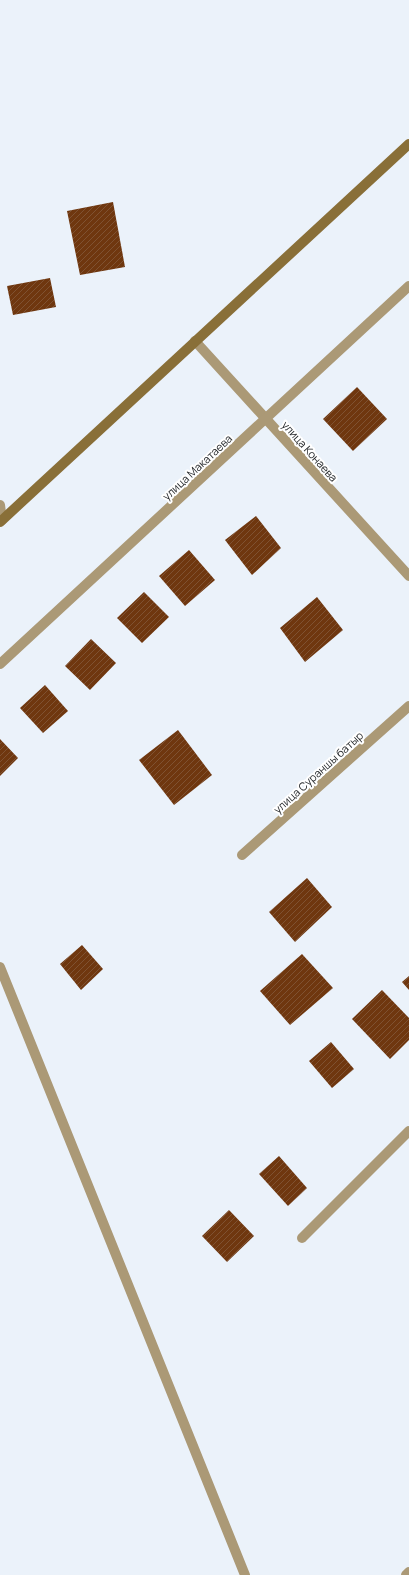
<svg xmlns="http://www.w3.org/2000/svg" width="409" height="1575" font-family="Manrope,sans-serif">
<defs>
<pattern id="building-hatch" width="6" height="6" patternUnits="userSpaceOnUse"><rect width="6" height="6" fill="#6f370f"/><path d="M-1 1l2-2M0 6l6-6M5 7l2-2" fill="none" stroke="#7f5232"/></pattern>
</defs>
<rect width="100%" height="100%" fill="#ebf2fa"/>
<!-- building -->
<g fill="url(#building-hatch)">
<path d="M113,202l12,65 -45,8 -13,-64z"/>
<path d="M50,278l6,29 -43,8 -6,-29z"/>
<path d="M357,387l30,32 -34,32 -30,-32z"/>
<path d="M256,516l25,32 -29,27 -27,-35z"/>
<path d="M189,550l26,30 -30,26 -26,-30z"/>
<path d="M144,592l25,25 -27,26 -25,-25z"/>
<path d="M317,597l26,33 -38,32 -25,-34z"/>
<path d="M91,639l25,24 -26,27 -25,-24z"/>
<path d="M45,685l23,26 -25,22 -23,-25z"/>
<path d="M178,730l34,45 -38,30 -35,-45z"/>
<path d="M0,739l18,19 -18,18z"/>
<path d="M307,878l25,29 -37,35 -26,-30z"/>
<path d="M82,945l21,24 -22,21 -21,-26z"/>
<path d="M302,954l31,34 -43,37 -30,-34z"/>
<path d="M409,976v14l-7,-8z"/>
<path d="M382,990l27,28v22l-19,19 -38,-40z"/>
<path d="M331,1042l23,27 -22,19 -23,-27z"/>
<path d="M279,1156l28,32 -19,18 -29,-32z"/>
<path d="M229,1210l25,26 -27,26 -25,-26z"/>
</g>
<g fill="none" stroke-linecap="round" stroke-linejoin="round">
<!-- street -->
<g stroke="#ab9976" stroke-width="10">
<path d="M195,341l214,235"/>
<path d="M0,505l2,15"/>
<path d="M0,664l409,-378"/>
<path d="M242,855l167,-149"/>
<path d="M0,967l245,608"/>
<path d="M302,1238l107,-107"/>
<path d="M406,1575l3,-3"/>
</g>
<!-- secondary -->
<path stroke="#896f38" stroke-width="10" d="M0,522l409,-378"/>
</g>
<g text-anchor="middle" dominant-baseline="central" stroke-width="4" stroke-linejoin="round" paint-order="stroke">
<!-- street labels -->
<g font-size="11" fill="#26292c" stroke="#fff">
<text transform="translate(310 451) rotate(48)">улица Конаева</text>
<text transform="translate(197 467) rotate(-43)">улица Макатаева</text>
<text transform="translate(318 772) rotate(-42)">улица Сураншы батыр</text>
</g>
</g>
</svg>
